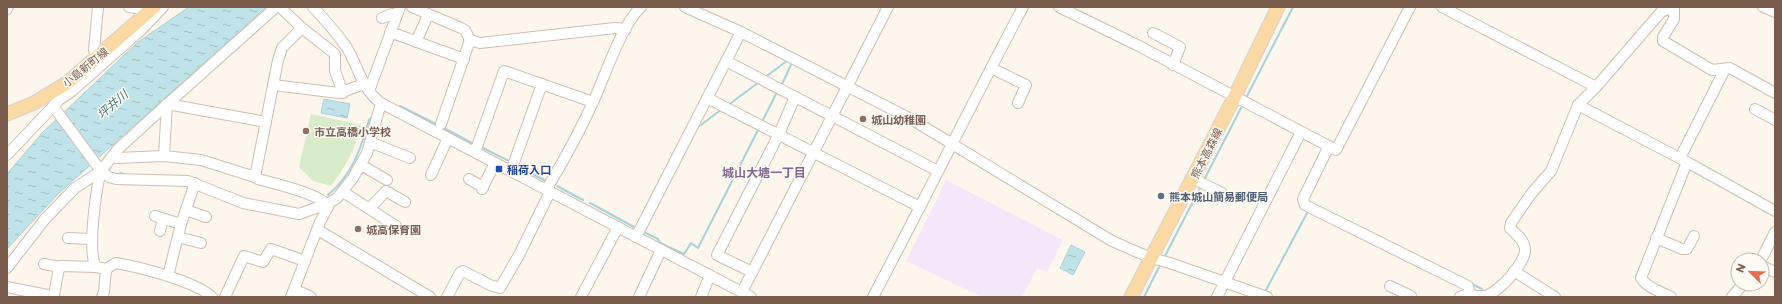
<svg xmlns="http://www.w3.org/2000/svg" width="1782" height="304" font-family="Commissioner,'Noto Sans JP',sans-serif">
<defs>
<pattern id="water-ripples" width="26" height="14" patternUnits="userSpaceOnUse"><rect width="26" height="14" fill="#bfe3e8"/><path d="M2 4q2-2 4 0t4 0M15 11q2-2 4 0t4 0" fill="none" stroke="#a0bbbe"/></pattern>
</defs>
<rect width="100%" height="100%" fill="#fdf6ec"/>
<!-- education -->
<path fill="#f3e8fa" d="M946,180l117,60 -16,32 -10,-4 -15,29h-40l-76,-36z"/>
<!-- park -->
<path fill="#d8ecc9" d="M311,114l50,11c-5,23 -16,42 -30,61l-18,-5 -14,-14z"/>
<!-- water -->
<g fill="url(#water-ripples)" stroke="#a5d3da">
<path d="M189,7h77l-208,187 -51,55v-75l35,-41 96,-91z"/>
<path d="M324,99l26,5 -3,14 -26,-5z"/>
<path d="M1071,245l14,7 -12,23 -13,-7z"/>
</g>
<g fill="none" stroke-linecap="round" stroke-linejoin="round">
<!-- stream -->
<g stroke="#a5d3da" stroke-width="2">
<path d="M764,78l24,-18"/>
<path d="M782,84l9,-19"/>
<path d="M1246,98l47,-91"/>
<path d="M400,106l38,19"/>
<path d="M727,106l32,-24"/>
<path d="M763,120l13,-26"/>
<path d="M442,127l30,16"/>
<path d="M697,128l25,-19"/>
<path d="M483,148l28,14"/>
<path d="M516,165l30,16"/>
<path d="M120,173l6,2"/>
<path d="M1205,178l36,-70"/>
<path d="M557,186l26,14"/>
<path d="M328,195c24,-20 33,-46 41,-75l2,-2"/>
<path d="M590,203l44,24"/>
<path d="M644,232l14,7 2,4 24,11 7,-11 7,5 60,-118"/>
<path d="M1165,256l35,-68"/>
<path d="M1470,283l12,6"/>
<path d="M1265,292l42,-79"/>
<path d="M1144,297l15,-30"/>
</g>
<!-- minor casing -->
<g stroke="#d1beb0" stroke-width="12">
<g id="minor">
<path d="M129,7l12,2 5,5"/>
<path d="M313,7c12,13 24,26 34,41 12,20 14,40 34,55l370,194"/>
<path d="M412,7l49,21 4,2 5,10 10,3 135,-15 11,1"/>
<path d="M685,7l56,25 170,87 201,122 39,17 19,5 97,34"/>
<path d="M1059,7l78,38 199,105 74,-143"/>
<path d="M1442,7l154,80"/>
<path d="M1674,7v12l-11,18v4l49,29 18,-2 45,25"/>
<path d="M1763,7l12,5"/>
<path d="M7,9l1,-2"/>
<path d="M382,18l10,-4 4,1"/>
<path d="M302,28l33,26v17l8,22"/>
<path d="M390,32l74,27"/>
<path d="M1153,33l27,14 -7,18"/>
<path d="M416,42l12,-27"/>
<path d="M96,58l-2,-8 4,-43"/>
<path d="M726,61l212,110"/>
<path d="M991,68l35,17 -8,18"/>
<path d="M273,85l66,8 25,-9"/>
<path d="M369,91l31,-84"/>
<path d="M707,98l213,109"/>
<path d="M167,104l99,18"/>
<path d="M1578,105l109,57 88,49"/>
<path d="M53,106l48,65 8,6 7,2 72,2 55,22 56,11 28,-10 10,-6 16,-20 14,-25 14,-50"/>
<path d="M1755,109l20,11"/>
<path d="M441,124l29,-84"/>
<path d="M370,142l40,16"/>
<path d="M1329,146l-26,53 2,6 163,81 2,9"/>
<path d="M475,152l29,-81 89,31"/>
<path d="M7,155l52,-55 13,-9 69,-61 22,-23"/>
<path d="M113,156l4,2 47,-2 37,4 54,17 3,2c14,4 65,15 70,28l-8,15 -29,75"/>
<path d="M164,156l3,-52"/>
<path d="M1680,158l45,-89"/>
<path d="M361,165l26,15"/>
<path d="M511,171l31,-87"/>
<path d="M431,175l17,-37"/>
<path d="M255,177l23,-117 4,-12 20,-20 -22,-21"/>
<path d="M1192,178l30,15"/>
<path d="M469,179l14,8"/>
<path d="M482,189l13,-26"/>
<path d="M343,192l53,34"/>
<path d="M369,209l17,-18 19,11"/>
<path d="M186,210l20,7"/>
<path d="M155,216l26,8"/>
<path d="M318,230l112,67"/>
<path d="M160,231l3,-12"/>
<path d="M178,237l23,6"/>
<path d="M636,237l105,-205"/>
<path d="M68,238l24,1"/>
<path d="M1656,238l26,11h5l7,-13"/>
<path d="M1761,260l14,-28"/>
<path d="M44,264l16,3"/>
<path d="M1762,266l13,6"/>
<path d="M96,267c-9,-15 0,-78 5,-96"/>
<path d="M7,268l38,-49 30,-31 26,-17 16,-21 46,-42 113,-101"/>
<path d="M1514,271l41,26"/>
<path d="M752,272l-35,-17 62,-121 16,-37"/>
<path d="M168,276l13,-52 14,-41"/>
<path d="M1390,286l21,10"/>
<path d="M7,287l45,9 2,-1 5,-27 2,-2 35,1 10,2 10,-6c23,4 79,18 96,34"/>
<path d="M294,289l17,8"/>
<path d="M742,292l146,-285"/>
<path d="M102,297l2,-5 2,-23"/>
<path d="M225,297l19,-41 19,6 8,-13 34,12"/>
<path d="M447,297l13,-24 3,-2 27,14 10,3 19,-33 29,-59 1,-11c15,-25 33,-58 45,-85 11,-24 28,-76 47,-93"/>
<path d="M581,297l37,-70"/>
<path d="M639,297l22,-47"/>
<path d="M701,297l9,-22"/>
<path d="M873,297c51,-96 99,-194 150,-290"/>
<path d="M1217,297l84,-165"/>
<path d="M1460,297c8,-5 15,0 24,-1 14,-2 43,-34 41,-48 -2,-10 -9,-13 -15,-20l1,-5 20,-29 20,-23 27,-66 18,-18 65,-75 12,-5"/>
<path d="M1671,297c-11,-6 -24,-9 -30,-19l46,-116"/>
<path d="M1732,297l11,-13"/>
</g>
</g>
<!-- major casing -->
<g stroke="#dad1cd" stroke-width="15">
<g id="major">
<path d="M7,114l27,-11 33,-20 87,-76"/>
<path d="M1131,297l103,-199 44,-91"/>
</g>
</g>
<!-- minor -->
<use href="#minor" stroke="#fff" stroke-width="10"/>
<!-- major -->
<use href="#major" stroke="#fbd9a5" stroke-width="13"/>
</g>
<!-- markers -->
<g fill="#8d6e63" stroke="#fffaf3" stroke-width="1.5">
<circle cx="863" cy="119" r="4"/>
<circle cx="306" cy="131" r="4"/>
<circle cx="358" cy="229" r="4"/>
</g>
<rect fill="#1a4fb4" stroke="#fffaf3" stroke-width="1.5" x="495" y="165" width="8" height="8" rx="2"/>
<circle fill="#5c6f8a" stroke="#fffaf3" stroke-width="1.5" cx="1161" cy="196" r="4"/>
<g text-anchor="middle" dominant-baseline="central" stroke-width="3" stroke-linejoin="round" paint-order="stroke">
<!-- street labels -->
<g font-size="11" fill="#7a5c4d" stroke="#fffaf3">
<text transform="translate(85 67) rotate(-39)">小島新町線</text>
<text transform="translate(1206 153) rotate(-63)">熊本高森線</text>
</g>
<!-- education labels -->
<g font-size="11" font-weight="bold" fill="#785e54" stroke="#fffaf3" text-anchor="start">
<text x="871" y="119">城山幼稚園</text>
<text x="314" y="131">市立高橋小学校</text>
<text x="366" y="229">城高保育園</text>
</g>
<!-- transit labels -->
<g font-size="11" font-weight="bold" fill="#164399" stroke="#fffaf3" text-anchor="start">
<text x="507" y="169">稲荷入口</text>
</g>
<!-- service labels -->
<g font-size="11" font-weight="bold" fill="#4e5e75" stroke="#fffaf3" text-anchor="start">
<text x="1169" y="196">熊本城山簡易郵便局</text>
</g>
<!-- water labels -->
<g font-size="12" font-style="italic" fill="#437c86" stroke="#fffaf3">
<text transform="translate(112 104) rotate(-41)">坪井川</text>
</g>
<!-- neighbourhood labels -->
<g font-size="12" font-weight="bold" fill="#846695" stroke="#fffaf3">
<text x="764" y="172">城山大塘一丁目</text>
</g>
</g>
<!-- border -->
<rect width="1782" height="304" fill="none" stroke="#7a5c4d" stroke-width="16"/>
<!-- north arrow -->
<g transform="translate(1750 272) rotate(293)"><circle r="19" fill="#fffaf3" stroke="#cabbb1"/>
<path d="M0-3L7 15L0 10L-7 15Z" fill="#e76f51"/>
<text y="-6" font-size="11" font-weight="bold" text-anchor="middle" fill="#7a5c4d">N</text>
</g>
</svg>
